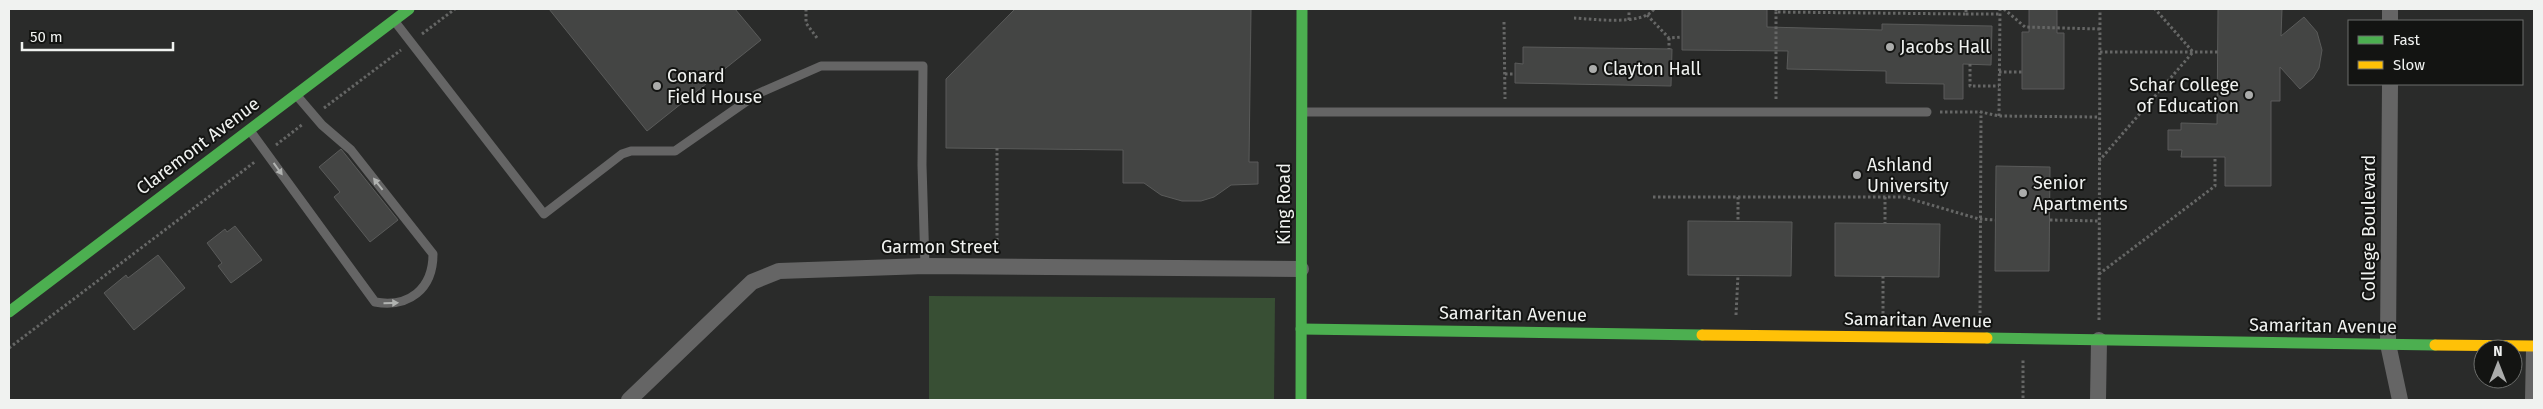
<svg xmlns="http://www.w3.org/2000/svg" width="2543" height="409" font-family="'Fira Sans',sans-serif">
<rect width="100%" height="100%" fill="#2a2b2a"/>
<!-- green -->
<path fill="#384f34" d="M929,296l346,2 -1,102h-345z"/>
<!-- building -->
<g fill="#444544" stroke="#5a5b5a">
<path d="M549,9h186l26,31 -114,91z"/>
<path d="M1015,9h236l-2,153h9v22l-27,1 -17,12 -13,4h-19l-21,-6 -17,-12h-21v-33l-177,-2v-69z"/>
<path d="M1682,9h85v18l115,3v-6l110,2 -1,39 -28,-1v35h-19v-15l-58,-1v-12l-99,-2 1,-18 -106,-1z"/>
<path d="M2029,9h28v24h7v56h-42v-57h7z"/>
<path d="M2218,9h64l-1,27 23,-19 13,15 5,18 -3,18 -6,10 -13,11 -20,-22v34h-9v85h-46v-29h-44l1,-7h-14v-20h13v-7l36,1z"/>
<path d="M1523,47l149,2 -1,37 -156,-3v-20l8,1z"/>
<path d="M341,149l57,71 -28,22 -36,-45 6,-5 -21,-25z"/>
<path d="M1996,166l54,1 -1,104h-54z"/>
<path d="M1688,221l104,1 -1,54 -103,-1z"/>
<path d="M1835,223l105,1 -1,53 -104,-1z"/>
<path d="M235,226l27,34 -31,23 -13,-17 4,-3 -15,-20 18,-14 2,3z"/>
<path d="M158,255l27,33 -51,42 -30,-37 22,-18 2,3z"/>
</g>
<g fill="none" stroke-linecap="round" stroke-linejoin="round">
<!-- path -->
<g stroke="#666766" stroke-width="3" stroke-dasharray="2.5 2.5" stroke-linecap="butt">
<path d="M806,9v14l11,15"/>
<path d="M1776,9v3l190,2v-5"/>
<path d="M2004,9l21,18 75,2"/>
<path d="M1966,14h34"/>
<path d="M1647,15l22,23 13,-1"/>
<path d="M1574,18c20,1 68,8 80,-9"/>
<path d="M1629,20v-11"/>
<path d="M1504,22l1,77"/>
<path d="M422,34l33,-25"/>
<path d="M1669,38v11"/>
<path d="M2100,52h118"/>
<path d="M1970,64v22h29"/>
<path d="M1999,72h23"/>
<path d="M1505,74h10"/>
<path d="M1776,99v-87"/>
<path d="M324,108l77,-58"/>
<path d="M1940,112h41l18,4 100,1"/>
<path d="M1999,116l1,-107"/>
<path d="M276,145l27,-21"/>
<path d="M997,148v102"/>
<path d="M2099,161l94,-109 -38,-43"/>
<path d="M1653,197h251l75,22 16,1"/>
<path d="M1738,197v25"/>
<path d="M1885,197v26"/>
<path d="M2050,220l49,1"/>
<path d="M2099,274l116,-88v-29"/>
<path d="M1883,276v40"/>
<path d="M1736,315l2,-40"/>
<path d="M1980,318l1,-206"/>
<path d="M2099,320l1,-311"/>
<path d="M9,348l247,-187"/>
<path d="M2023,398v-39"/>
</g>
<!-- lane -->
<g stroke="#656565" stroke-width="9">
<path d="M396,23l148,191 78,-60 9,-3h44l82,-57 64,-28h102l-1,99 3,101"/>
<path d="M1303,112h624"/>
<path d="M251,132l124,170c34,6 58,-13 58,-48l-82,-104 -29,-25 -24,-28"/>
</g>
<!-- street -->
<g stroke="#656565" stroke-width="16">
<path d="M2390,21v-12"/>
<path d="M2390,84l-2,260 12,56"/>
<path d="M629,400l123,-118 27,-11 146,-5 376,3"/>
<path d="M2098,400l1,-60"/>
<path d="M2533,400l1,-50"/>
</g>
<!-- fast -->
<g stroke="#4caf50" stroke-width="11">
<path d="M9,312l400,-303"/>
<path d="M1301,329l401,6"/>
<path d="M1987,338l448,7"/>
<path d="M1301,400l1,-391"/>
</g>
<!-- slow -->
<g stroke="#ffc107" stroke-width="11">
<path d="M1702,335l285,3"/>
<path d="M2435,345l99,1"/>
</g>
</g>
<!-- one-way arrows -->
<defs><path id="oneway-solid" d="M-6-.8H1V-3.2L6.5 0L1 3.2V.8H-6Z" transform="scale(1.25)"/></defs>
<g fill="#b1b3b1">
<use href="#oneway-solid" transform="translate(278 169) rotate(54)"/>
<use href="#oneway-solid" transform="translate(378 184) rotate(-128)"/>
<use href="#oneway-solid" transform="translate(391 303) rotate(-1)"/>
</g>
<!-- markers -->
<g fill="#abacab" stroke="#131412" stroke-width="2">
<circle cx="1890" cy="47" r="5"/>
<circle cx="1593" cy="69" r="5"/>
<circle cx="657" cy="86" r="5"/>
<circle cx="2249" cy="95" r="5"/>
<circle cx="1857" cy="175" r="5"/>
<circle cx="2023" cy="193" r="5"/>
</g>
<g text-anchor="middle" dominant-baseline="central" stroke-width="4" stroke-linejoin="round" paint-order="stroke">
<!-- poi labels -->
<g font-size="18" fill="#f0f2f0" stroke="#131412" text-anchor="start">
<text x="1900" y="47">Jacobs Hall</text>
<text x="1603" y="69">Clayton Hall</text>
<text x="667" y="76">Conard<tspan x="667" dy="21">Field House</tspan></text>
<text x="2239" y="85" text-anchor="end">Schar College<tspan x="2239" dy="21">of Education</tspan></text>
<text x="1867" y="165">Ashland<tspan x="1867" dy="21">University</tspan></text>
<text x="2033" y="183">Senior<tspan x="2033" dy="21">Apartments</tspan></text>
</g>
<!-- street labels -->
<g font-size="18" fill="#f0f2f0" stroke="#131412">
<text transform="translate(198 146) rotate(-37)">Claremont Avenue</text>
<text transform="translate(1284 204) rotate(-90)">King Road</text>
<text transform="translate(2369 228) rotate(-90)">College Boulevard</text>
<text x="940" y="247">Garmon Street</text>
<text transform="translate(1513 314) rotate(1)">Samaritan Avenue</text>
<text transform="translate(1918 320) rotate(1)">Samaritan Avenue</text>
<text transform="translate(2323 326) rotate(1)">Samaritan Avenue</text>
</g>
</g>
<!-- border -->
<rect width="2543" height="409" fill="none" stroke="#f0f2f0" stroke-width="20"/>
<!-- legend -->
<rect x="2348" y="20" width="175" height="65" fill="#131412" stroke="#6b6d6b"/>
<rect x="2358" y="36" width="25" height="8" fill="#4caf50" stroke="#6b6d6b"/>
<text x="2393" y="45" font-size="15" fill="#f0f2f0">Fast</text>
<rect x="2358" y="61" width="25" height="8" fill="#ffc107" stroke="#6b6d6b"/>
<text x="2393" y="70" font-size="15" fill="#f0f2f0">Slow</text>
<!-- north arrow -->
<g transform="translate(2498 364)"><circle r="24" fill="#131412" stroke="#6b6d6b"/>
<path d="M0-4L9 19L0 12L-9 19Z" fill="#abacab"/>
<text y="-8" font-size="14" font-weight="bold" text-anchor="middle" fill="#f0f2f0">N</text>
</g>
<!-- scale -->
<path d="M22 42v8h151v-8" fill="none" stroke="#f0f2f0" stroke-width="2.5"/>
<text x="30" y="42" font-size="15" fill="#f0f2f0" stroke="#131412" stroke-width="4" paint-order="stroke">50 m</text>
</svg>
